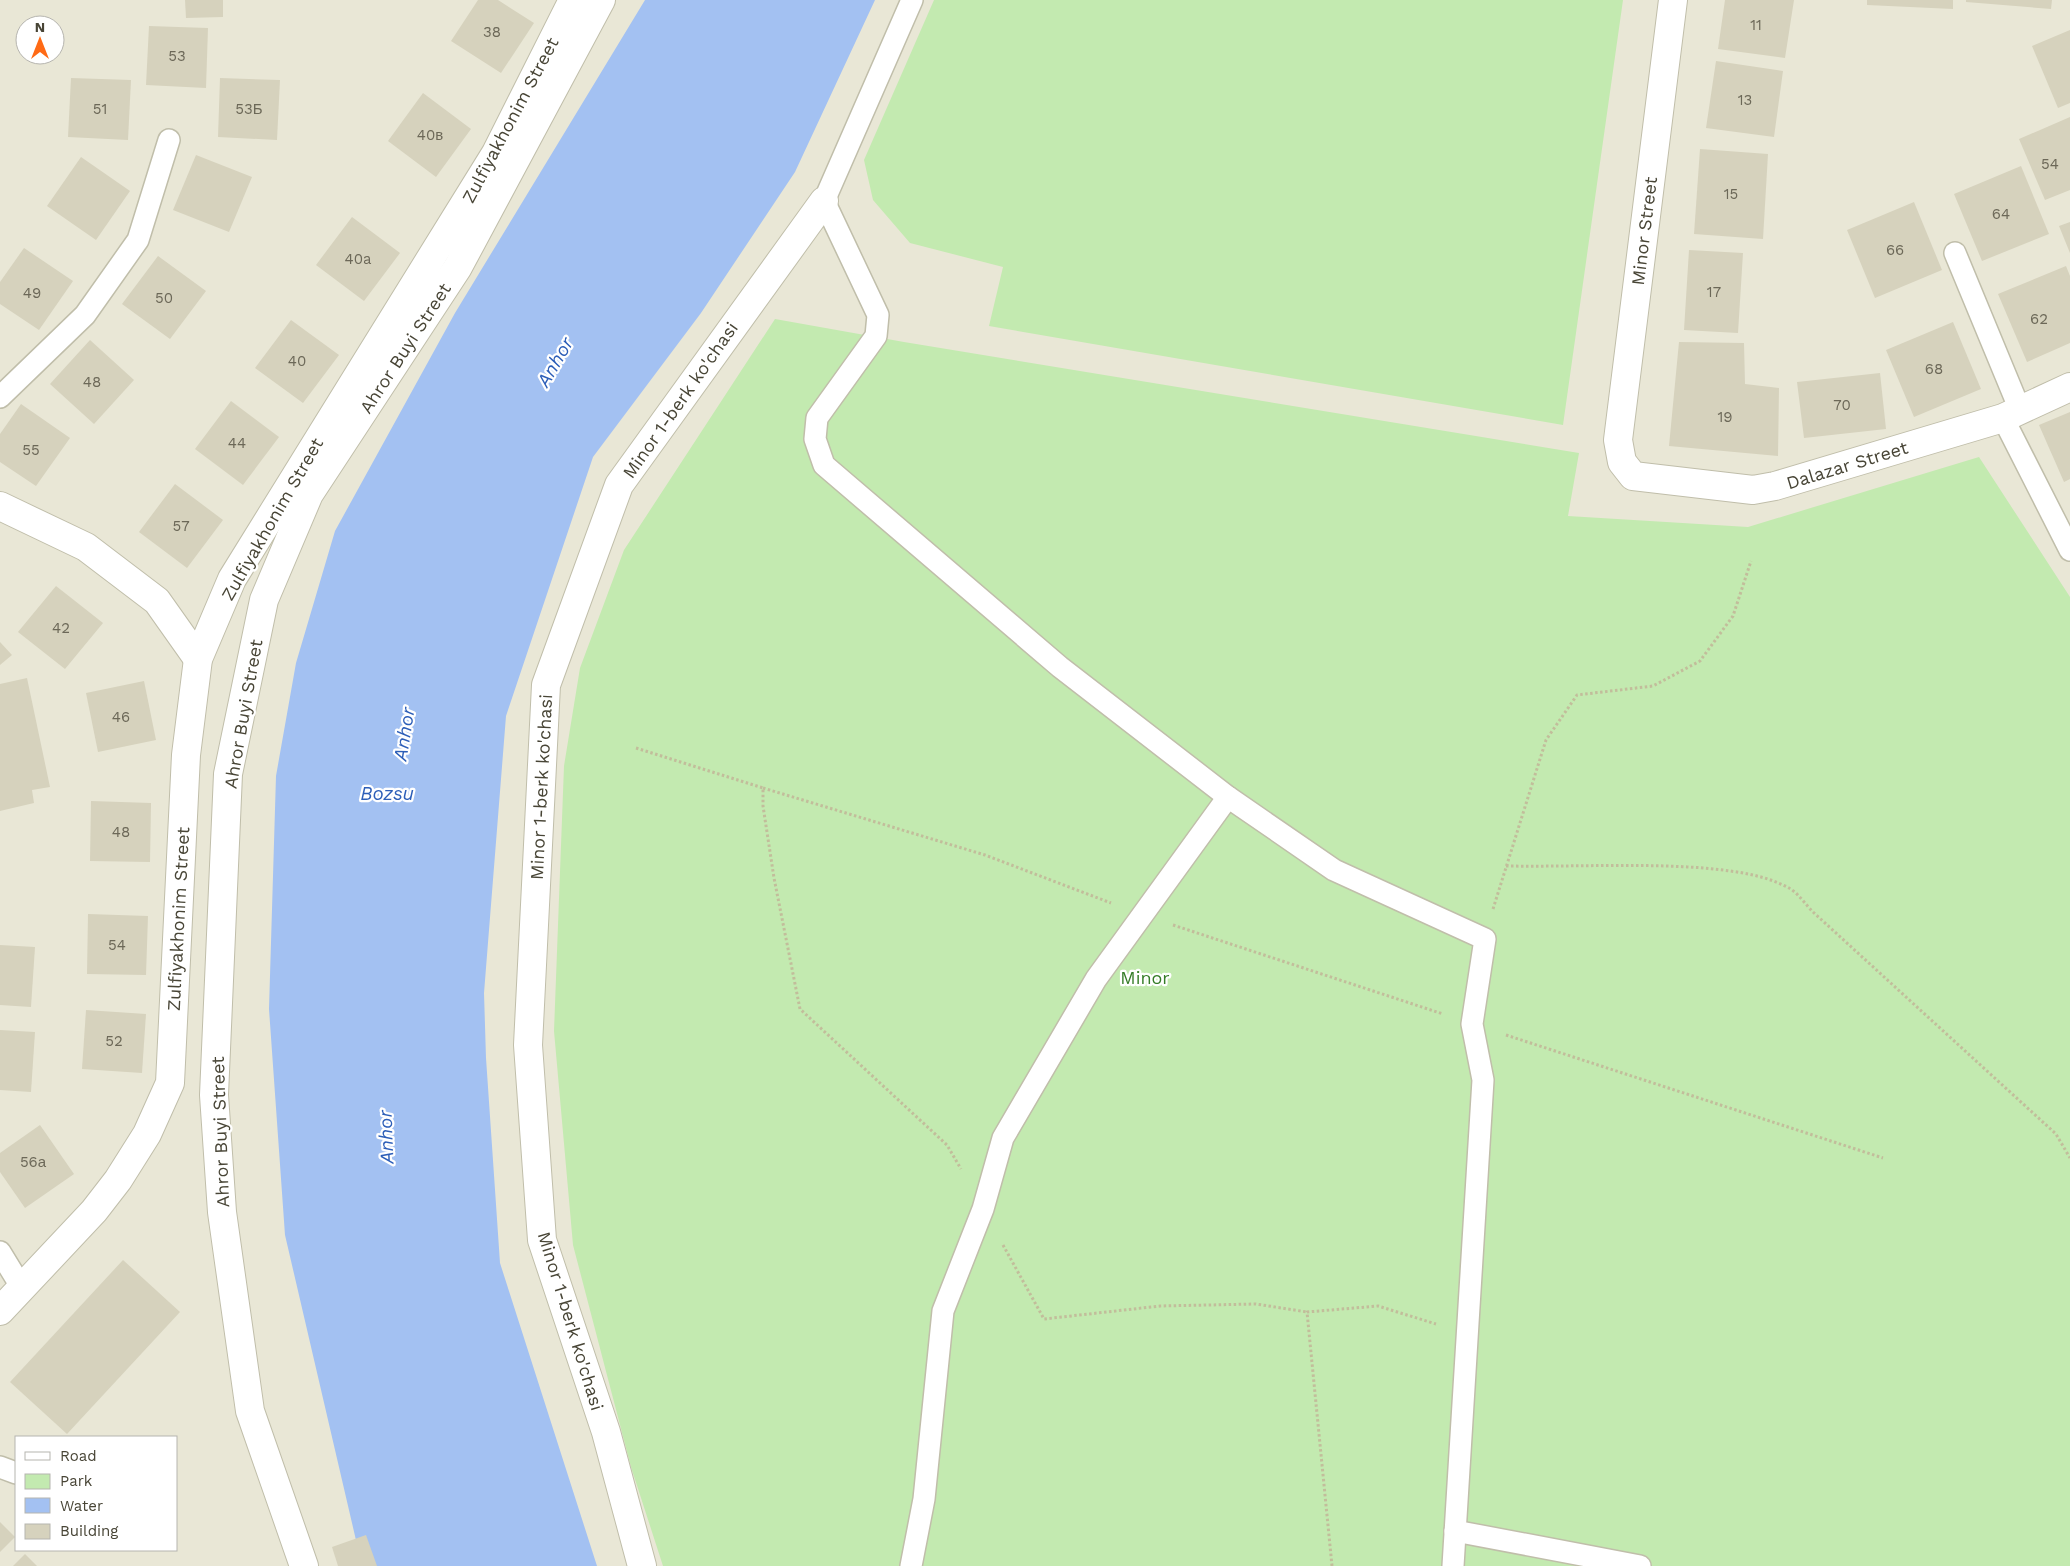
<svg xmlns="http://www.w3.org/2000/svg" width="2070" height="1566" font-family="'Work Sans',sans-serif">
<rect width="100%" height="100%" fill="#f4f3e8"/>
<!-- residential -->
<path fill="#e9e7d6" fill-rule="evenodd" d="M0,0h2070v1566h-2070zM25,25h30v30h-30zM16,1437h160v113h-160z"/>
<!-- green -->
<g fill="#c3eab0">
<path d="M934,0h689l-60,425 -574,-99 14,-59 -93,-24 -37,-43 -9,-40z"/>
<path d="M775,319l129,23 675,111 -11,63 180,11 231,-70 91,140v969h-1407l-32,-99 -58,-222 -19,-214 10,-265 16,-98 44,-118z"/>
</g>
<!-- water -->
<path fill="#a3c1f2" d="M645,0h230l-80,172 -94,141 -108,144 -87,259 -22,277 2,65 14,205 97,303h-235l-77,-331 -16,-226 7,-233 20,-113 39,-132 120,-218z"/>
<!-- building -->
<g fill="#d6d2bd">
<path d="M185,0h38v17l-37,1z"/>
<path d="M478,0h20l36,23 -33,50 -50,-32z"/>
<path d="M1725,0h69l-9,58 -67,-9z"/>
<path d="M1867,0h86v9l-86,-4z"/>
<path d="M1966,0h86l-1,9 -85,-7z"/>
<path d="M149,26l59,2 -2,60 -60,-3z"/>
<path d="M2070,30v73l-12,5 -26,-62z"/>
<path d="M1716,61l67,10 -9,66 -68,-9z"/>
<path d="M71,78l60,2 -3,60 -60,-3z"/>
<path d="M220,78l60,2 -3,60 -59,-3z"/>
<path d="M423,93l48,36 -35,48 -48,-36z"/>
<path d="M2070,117v73l-25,10 -26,-61z"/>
<path d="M1700,149l68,5 -5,85 -69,-5z"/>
<path d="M196,155l56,22 -23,55 -56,-22z"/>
<path d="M81,157l49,34 -34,49 -49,-34z"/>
<path d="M2021,166l28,68 -67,27 -28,-67z"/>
<path d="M1914,202l28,68 -67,28 -28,-68z"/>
<path d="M352,217l48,36 -36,48 -48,-36z"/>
<path d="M2070,222v31l-11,-27z"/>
<path d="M24,248l49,33 -34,49 -39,-26v-22z"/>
<path d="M1689,250l54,3 -5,80 -54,-3z"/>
<path d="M158,256l48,35 -36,48 -48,-35z"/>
<path d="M2066,266l4,10v67l-43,19 -29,-68z"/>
<path d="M291,320l48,35 -36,48 -48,-35z"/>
<path d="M1953,322l28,67 -67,28 -28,-67z"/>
<path d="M90,340l44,40 -40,44 -44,-40z"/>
<path d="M1679,342l65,1 1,41 34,4 -1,68 -109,-10z"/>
<path d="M1880,373l6,56 -82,9 -7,-56z"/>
<path d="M231,401l48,36 -36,48 -48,-36z"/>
<path d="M21,404l49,34 -34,48 -36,-24v-28z"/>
<path d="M2070,412v67l-6,3 -25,-57z"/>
<path d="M175,484l48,36 -36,48 -48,-36z"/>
<path d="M56,586l47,37 -38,46 -47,-37z"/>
<path d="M0,642l12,13 -12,10z"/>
<path d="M27,678l23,109 -18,3 2,13 -34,8v-127z"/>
<path d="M144,681l12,59 -58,12 -12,-59z"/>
<path d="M91,801l60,2 -1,59 -60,-1z"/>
<path d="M88,914l60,2 -2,59 -59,-1z"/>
<path d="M0,945l35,2 -4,60 -31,-2z"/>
<path d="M86,1010l60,4 -4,59 -60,-4z"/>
<path d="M0,1030l35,2 -4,60 -31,-2z"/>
<path d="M40,1125l34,49 -49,34 -25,-36v-19z"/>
<path d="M123,1260l57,52 -113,122 -57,-52z"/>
<path d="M0,1522l15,15 -15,15z"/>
<path d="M366,1535l11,31h-39l-6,-19z"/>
<path d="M25,1554l12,12h-24z"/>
</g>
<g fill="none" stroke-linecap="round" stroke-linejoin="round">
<!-- lane casing -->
<g stroke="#c0beaa" stroke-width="24">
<g id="lane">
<path d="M912,0l-88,201 54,114 -2,21 -59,82 -2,21 9,26 236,202 168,130 106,73 151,69 -13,85 11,56 -30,486"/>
<path d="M1955,253l65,157"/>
<path d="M0,397l85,-82 53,-75 31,-100"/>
<path d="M2003,418l67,132"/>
<path d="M0,1252l22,36"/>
<path d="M0,1467l16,6"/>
<path d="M1455,1531l185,35"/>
<path d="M911,1566l13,-67 19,-188 40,-102 20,-71 93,-159 132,-182"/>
</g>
</g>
<!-- street casing -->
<g stroke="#c0beaa" stroke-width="30">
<g id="street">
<path d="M1673,0l-55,440 4,22 11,14 120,14 22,-4 228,-68 67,-31"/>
<path d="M0,506l86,41 71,54 41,58"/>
<path d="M0,1311l94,-100 24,-31 29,-46 23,-51 16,-328 12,-96 34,-80 264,-426 77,-153"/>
<path d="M304,1566l-54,-155 -28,-199 -8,-117 14,-321 36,-174 45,-106 149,-227 143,-267"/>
<path d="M642,1566l-36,-134 -64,-192 -14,-195 18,-360 73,-200 205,-284"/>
</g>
</g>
<!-- path -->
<g stroke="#c2bd9b" stroke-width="3" stroke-dasharray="2.5 2.5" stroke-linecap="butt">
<path d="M636,748l127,40v18l11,72 26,131 147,136 14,24"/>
<path d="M763,788l222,67 126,48"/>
<path d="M1506,866c66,1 132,-3 198,2 29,3 59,6 85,20 9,5 17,17 24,24l243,222 14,24"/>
<path d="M1493,909l53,-169 31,-45 76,-9 47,-25 33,-45 18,-55"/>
<path d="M1173,925l270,89"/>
<path d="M1506,1035l377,123"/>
<path d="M1003,1245l41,74 116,-13 96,-2 51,8"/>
<path d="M1332,1566l-25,-254 71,-6 58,18"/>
</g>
<!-- lane -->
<use href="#lane" stroke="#fff" stroke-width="21"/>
<!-- street -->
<use href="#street" stroke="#fff" stroke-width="28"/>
</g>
<g text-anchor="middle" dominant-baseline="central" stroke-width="4.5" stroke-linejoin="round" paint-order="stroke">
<!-- number labels -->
<g font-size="15" fill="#6c6858">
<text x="1756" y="25">11</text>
<text x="492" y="32">38</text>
<text x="177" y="56">53</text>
<text x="1745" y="100">13</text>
<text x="100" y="109">51</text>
<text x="249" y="109">53Б</text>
<text x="430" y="135">40в</text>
<text x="2050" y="164">54</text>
<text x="1731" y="194">15</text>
<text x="2001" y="214">64</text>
<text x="1895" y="250">66</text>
<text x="358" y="259">40a</text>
<text x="1714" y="292">17</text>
<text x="32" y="293">49</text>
<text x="164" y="298">50</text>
<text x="2039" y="319">62</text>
<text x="297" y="361">40</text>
<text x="1934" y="369">68</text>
<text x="92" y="382">48</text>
<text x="1842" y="405">70</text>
<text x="1725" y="417">19</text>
<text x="237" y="443">44</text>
<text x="31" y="450">55</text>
<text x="181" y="526">57</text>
<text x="61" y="628">42</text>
<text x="121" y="717">46</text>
<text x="121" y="832">48</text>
<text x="117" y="945">54</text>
<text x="114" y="1041">52</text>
<text x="33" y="1162">56а</text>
</g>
<!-- street labels -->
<g font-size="18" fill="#484536" stroke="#fff">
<text transform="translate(510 120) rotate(-62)">Zulfiyakhonim Street</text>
<text transform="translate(1644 231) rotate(-83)">Minor Street</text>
<text transform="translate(405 348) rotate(-57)">Ahror Buyi Street</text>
<text transform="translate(680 400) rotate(-55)">Minor 1-berk ko'chasi</text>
<text transform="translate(1847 465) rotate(-17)">Dalazar Street</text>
<text transform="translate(272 519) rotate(-60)">Zulfiyakhonim Street</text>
<text transform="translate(243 714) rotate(-80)">Ahror Buyi Street</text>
<text transform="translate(541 787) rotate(-87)">Minor 1-berk ko'chasi</text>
<text transform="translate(178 919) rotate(-87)">Zulfiyakhonim Street</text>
<text transform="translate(220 1132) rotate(-92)">Ahror Buyi Street</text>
<text transform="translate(571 1321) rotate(73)">Minor 1-berk ko'chasi</text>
</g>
<!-- park labels -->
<g font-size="18" fill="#357c27" stroke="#fff">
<text x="1145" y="977">Minor</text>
</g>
<!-- water labels -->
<g font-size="19" font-style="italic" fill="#2c5eb8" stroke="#fff">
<text transform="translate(555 362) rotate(-60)">Anhor</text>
<text transform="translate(404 734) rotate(-81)">Anhor</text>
<text x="387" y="793">Bozsu</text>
<text transform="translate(386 1137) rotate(-92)">Anhor</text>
</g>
</g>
<!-- legend -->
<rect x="15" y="1436" width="162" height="115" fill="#ffffff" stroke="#b6b5af"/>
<rect x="25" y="1452" width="25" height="8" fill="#ffffff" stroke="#b6b5af"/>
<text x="60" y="1461" font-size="15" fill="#484536">Road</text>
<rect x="25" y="1474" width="25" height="15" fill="#c3eab0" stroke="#b6b5af"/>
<text x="60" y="1486" font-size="15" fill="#484536">Park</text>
<rect x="25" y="1498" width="25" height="15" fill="#a3c1f2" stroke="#b6b5af"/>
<text x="60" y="1511" font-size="15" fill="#484536">Water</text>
<rect x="25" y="1524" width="25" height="15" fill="#d6d2bd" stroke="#b6b5af"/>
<text x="60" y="1536" font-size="15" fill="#484536">Building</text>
<!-- north arrow -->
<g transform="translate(40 40)"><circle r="24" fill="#ffffff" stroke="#b6b5af"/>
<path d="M0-4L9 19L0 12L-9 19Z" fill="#ff6a15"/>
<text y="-8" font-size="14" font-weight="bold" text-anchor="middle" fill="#484536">N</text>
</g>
</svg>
